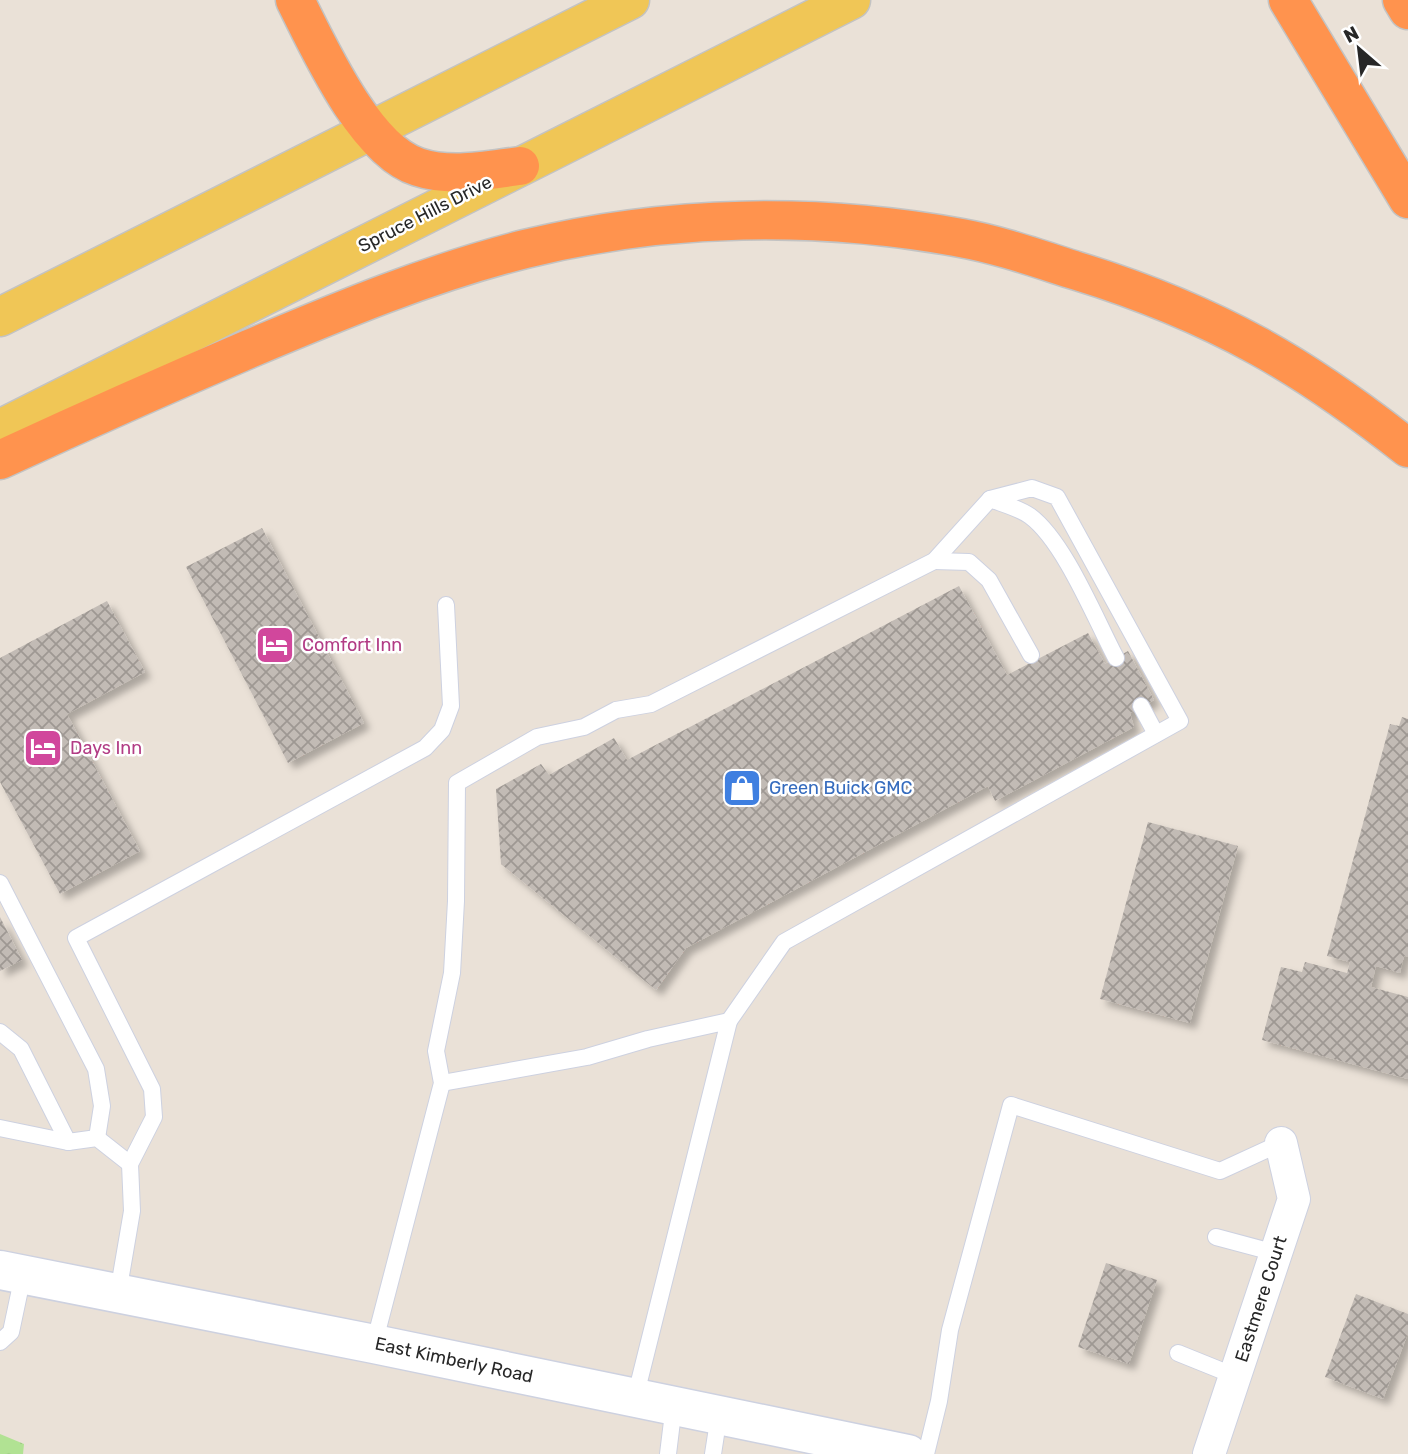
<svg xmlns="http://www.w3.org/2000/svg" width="1408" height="1454" font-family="Rubik,sans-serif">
<defs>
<pattern id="forest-crowns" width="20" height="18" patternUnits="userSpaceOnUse" patternTransform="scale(1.75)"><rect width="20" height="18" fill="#b1e293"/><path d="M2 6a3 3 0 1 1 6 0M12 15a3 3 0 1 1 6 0" fill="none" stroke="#98c27f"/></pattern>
<pattern id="building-cross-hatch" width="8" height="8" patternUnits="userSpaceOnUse" patternTransform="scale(1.75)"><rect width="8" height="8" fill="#c2bbb5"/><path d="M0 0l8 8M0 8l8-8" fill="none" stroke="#9e9893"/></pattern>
<filter id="shadow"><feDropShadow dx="6" dy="6" stdDeviation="3.5" flood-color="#0004"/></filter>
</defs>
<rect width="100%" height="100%" fill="#eae1d7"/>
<!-- forest -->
<path fill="url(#forest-crowns)" d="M0,1434l24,10 -1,10h-23z"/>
<!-- building -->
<g fill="url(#building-cross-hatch)" filter="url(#shadow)">
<path d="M262,528l102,195 -76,40 -102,-196z"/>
<path d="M959,586l48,89 81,-42 17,31 23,-13 26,49 -24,13 4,14 -139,74 -7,-15 -302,162 -30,42 -155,-126 -5,-75 45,-25 8,11 65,-37 13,22z"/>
<path d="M107,601l38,71 -78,42 73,137 -80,43 -60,-112v-124z"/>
<path d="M1402,717l6,2v238l-4,-1 -4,17 -24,-7 -5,21 37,10v82l-146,-39 19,-73 21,5 3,-10 42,11 3,-11 -23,-6 63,-232 9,2z"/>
<path d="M1148,822l90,24 -48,177 -90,-24z"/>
<path d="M0,917l22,43 -22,11z"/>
<path d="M1106,1263l51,17 -28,84 -51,-17z"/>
<path d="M1356,1294l52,20v19l-25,66 -58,-22z"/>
</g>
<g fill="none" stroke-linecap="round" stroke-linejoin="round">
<!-- service casing -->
<g stroke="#cdd1e0" stroke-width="18">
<g id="service">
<path d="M990,499c13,5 29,9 40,17 34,25 65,102 86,142"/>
<path d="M934,561l35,1 20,18 42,75"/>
<path d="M1141,706l15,28"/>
<path d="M0,883l96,186 6,37 -5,32"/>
<path d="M0,1032l21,17 47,93"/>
<path d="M442,1083l145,-26 61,-18 81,-18 -94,377"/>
<path d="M0,1128l68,14 29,-4 33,26"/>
<path d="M1216,1237l60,16"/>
<path d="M118,1293l14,-82 -2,-47 24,-47 -2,-28 -76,-151 349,-190 17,-18 9,-24 -5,-101"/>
<path d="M0,1342l11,-10 12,-57"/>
<path d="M374,1344l68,-261 -6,-32 16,-78 4,-72 1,-118 80,-46 47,-10 32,-17 35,-6 283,-143 56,-62 42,-11 25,9 123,224 -396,221 -55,79"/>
<path d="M1178,1353l57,23"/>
<path d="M668,1454l6,-49"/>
<path d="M713,1454l6,-39"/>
<path d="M926,1454l13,-53 11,-71 61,-225 209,66 61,-28"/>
</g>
</g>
<!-- minor casing -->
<g stroke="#cdd1e0" stroke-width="34">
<path id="minor" d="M1209,1454l85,-255 -13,-56"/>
</g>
<!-- secondary casing -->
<g stroke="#cdd1e0" stroke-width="41">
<path id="secondary" d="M0,1270l374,74 534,110"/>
</g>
<!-- primary casing -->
<g stroke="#c3c3c3" stroke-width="41">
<g id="primary">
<path d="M0,317l630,-317"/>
<path d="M0,429l851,-429"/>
</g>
</g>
<!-- motorway casing -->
<g stroke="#c3c3c3" stroke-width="41">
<g id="motorway">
<path d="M295,0c24,48 70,150 123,167 33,11 69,3 102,-1"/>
<path d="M1288,0l120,199"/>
<path d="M1402,0l6,10"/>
<path d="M0,460c82,-38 165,-75 249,-111 90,-38 181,-76 276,-100 142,-35 293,-37 436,-11 39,7 78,21 116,33 62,19 124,44 181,75 53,29 103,65 150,102"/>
</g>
</g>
<!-- service -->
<use href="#service" stroke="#fff" stroke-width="16"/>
<!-- minor -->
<use href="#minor" stroke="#fff" stroke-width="32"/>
<!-- secondary -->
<use href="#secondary" stroke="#fff" stroke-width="38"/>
<!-- primary -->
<use href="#primary" stroke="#f0c656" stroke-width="38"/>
<!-- motorway -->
<use href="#motorway" stroke="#ff934e" stroke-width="38"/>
</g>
<!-- icons -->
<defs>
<g id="hotel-square" transform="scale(2.0125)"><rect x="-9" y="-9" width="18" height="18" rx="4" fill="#d1479c" stroke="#fff"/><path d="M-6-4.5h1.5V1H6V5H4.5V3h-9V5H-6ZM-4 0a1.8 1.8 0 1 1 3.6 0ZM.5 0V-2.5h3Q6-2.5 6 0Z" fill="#fff"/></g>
<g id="shop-square" transform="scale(2.0125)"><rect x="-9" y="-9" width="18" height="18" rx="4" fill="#3f7fe0" stroke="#fff"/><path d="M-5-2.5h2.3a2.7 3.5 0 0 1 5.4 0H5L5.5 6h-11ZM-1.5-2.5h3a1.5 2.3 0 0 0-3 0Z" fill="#fff"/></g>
</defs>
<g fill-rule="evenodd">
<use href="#hotel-square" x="275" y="645"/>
<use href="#hotel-square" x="43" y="748"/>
<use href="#shop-square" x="742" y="788"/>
</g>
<g text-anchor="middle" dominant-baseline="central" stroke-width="5" stroke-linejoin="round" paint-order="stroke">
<!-- street labels -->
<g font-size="18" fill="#272727" stroke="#fff">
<text transform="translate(425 214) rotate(-27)">Spruce Hills Drive</text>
<text transform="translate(1261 1299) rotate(-72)">Eastmere Court</text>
<text transform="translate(454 1360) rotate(12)">East Kimberly Road</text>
</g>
<!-- hotel labels -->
<g font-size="18" fill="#b23c85" stroke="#fff" text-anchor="start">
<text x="302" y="645">Comfort Inn</text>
<text x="70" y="748">Days Inn</text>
</g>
<!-- shop labels -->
<g font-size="18" fill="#366cbe" stroke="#fff" text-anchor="start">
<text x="769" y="788">Green Buick GMC</text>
</g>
</g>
<!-- north arrow -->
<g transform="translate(1359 49) rotate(332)" stroke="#ffffff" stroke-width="5" paint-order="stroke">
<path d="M0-5L12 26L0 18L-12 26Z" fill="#272727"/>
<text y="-10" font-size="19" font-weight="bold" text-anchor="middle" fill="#272727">N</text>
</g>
</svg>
